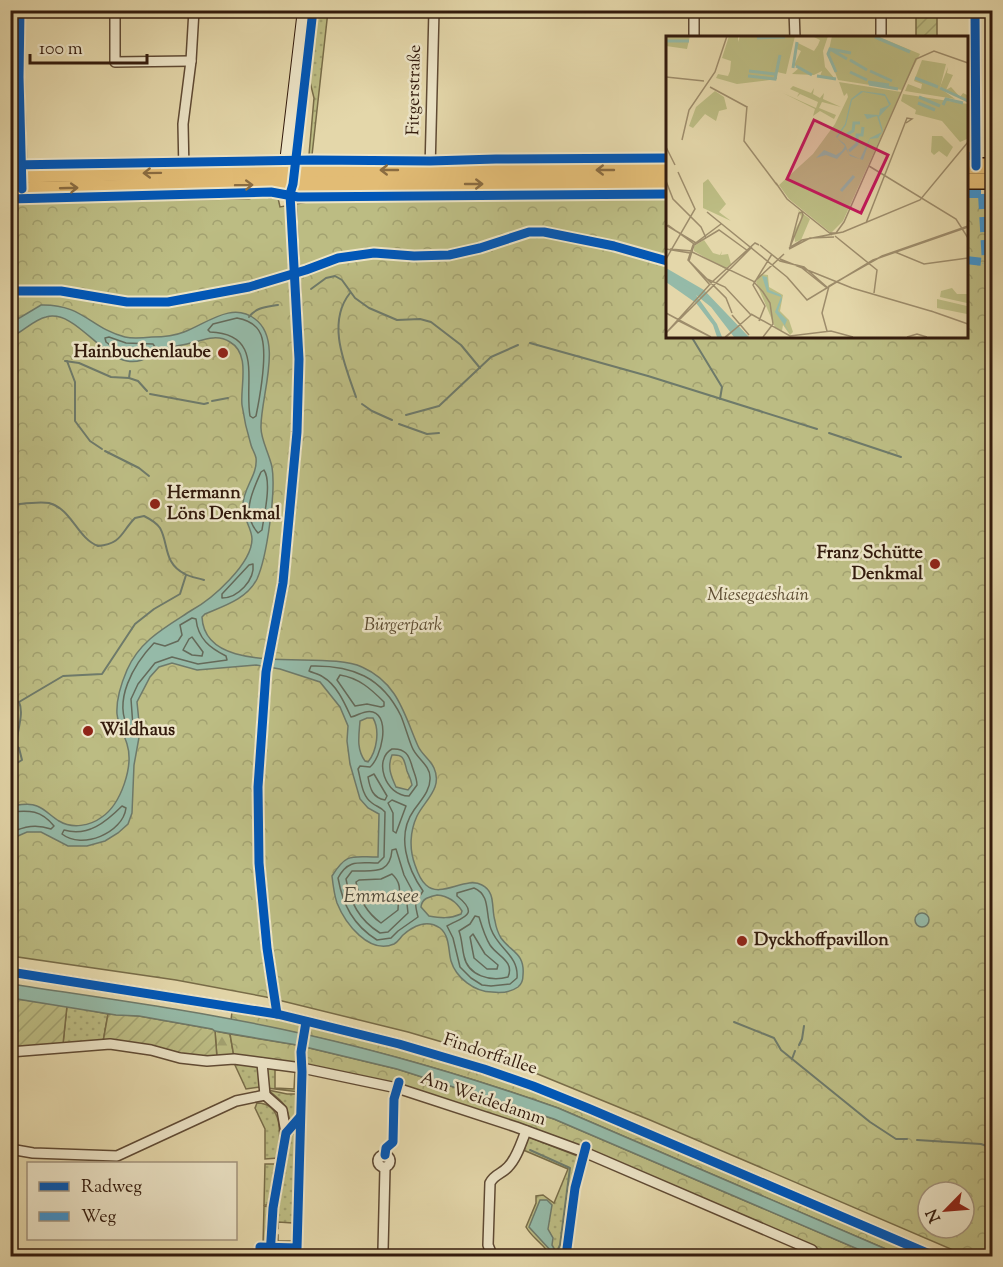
<svg xmlns="http://www.w3.org/2000/svg" width="1003" height="1267" font-family="'Sorts Mill Goudy',serif">
<defs>
<pattern id="grass-dots" width="8" height="8" patternUnits="userSpaceOnUse" patternTransform="scale(1.5)"><rect width="8" height="8" fill="#bcbc83"/><path d="M2 2h.1M6 6h.1" fill="none" stroke="#a2a170" stroke-width="1.8" stroke-linecap="round"/></pattern>
<pattern id="forest-firs" width="22" height="20" patternUnits="userSpaceOnUse" patternTransform="scale(1.5)"><rect width="22" height="20" fill="#bcbc83"/><path d="M5 1l3.5 6h-7zM16 11l3.5 6h-7z" fill="#a2a170"/></pattern>
<pattern id="park-crowns" width="20" height="18" patternUnits="userSpaceOnUse" patternTransform="scale(1.5)"><rect width="20" height="18" fill="#bcbc83"/><path d="M2 6a3 3 0 1 1 6 0M12 15a3 3 0 1 1 6 0" fill="none" stroke="#a2a170"/></pattern>
<pattern id="garden-furrows" width="10" height="10" patternUnits="userSpaceOnUse" patternTransform="scale(1.5)"><rect width="10" height="10" fill="#bcbc83"/><path d="M-1 1l2-2M0 10L10 0M9 11l2-2" fill="none" stroke="#a2a170"/></pattern>
</defs>
<rect width="100%" height="100%" fill="#e4d7aa"/>
<filter id="stains"><feTurbulence type="fractalNoise" baseFrequency=".00333" numOctaves="4"/><feColorMatrix values="0 0 0 0 .2 0 0 0 0 .09 0 0 0 0 .02 0 0 0 .5 -.17"/></filter>
<radialGradient id="worn" r=".72"><stop offset=".6" stop-color="#630" stop-opacity="0"/><stop offset="1" stop-color="#630" stop-opacity=".3"/></radialGradient>
<!-- grass -->
<g fill="url(#grass-dots)" stroke="#786c48" stroke-width="1.5">
<path d="M314,11h14l-16,144h-3l5,-57 -7,-28z"/>
<path d="M305,86l1,17 -6,52h-3z"/>
<path d="M67,1006l41,8 -5,28 -40,2z"/>
<path d="M234,1063l22,3 3,3 1,18 -14,2z"/>
<path d="M268,1067l13,1 1,2h-7v18l19,1 1,-18 4,-1v22l-32,-4 -2,-19z"/>
<path d="M268,1090l19,4h12l-1,23 -7,11c-3,-22 -6,-25 -23,-38z"/>
<path d="M257,1103c28,0 23,36 21,55l-13,1v-30l-10,-21z"/>
<path d="M291,1132l6,4 -3,106 -3,3 -17,-1 2,-9h2v6h15v-18l-15,-1v6l-3,-2z"/>
<path d="M529,1137l51,20 -9,46 -6,53c-19,0 -14,-3 -25,-13 -6,-6 -10,-9 -14,-16l10,-24v-7l7,-1 11,8 14,-34 -47,-20 4,-9z"/>
<path d="M265,1164h10l2,2 -7,39h-6z"/>
<path d="M264,1206l5,1 -3,24 3,12 -6,2z"/>
</g>
<!-- forest -->
<path fill="url(#forest-firs)" stroke="#786c48" stroke-width="1.5" d="M215,1031l15,3 4,23 -17,1z"/>
<!-- park -->
<g fill="url(#park-crowns)" stroke="#786c48" stroke-width="1.5" fill-rule="evenodd">
<path d="M255,193l9,2v-2h5v5h9l2,9 44,-8 343,-2v139h299v-140l26,-1v1061h-25l-317,-136 -127,-52 -40,-14 -75,-22 -142,-35 -90,-17 -165,-24v-756l130,-2 3,2 105,-1 6,-2zM928,1192h36v36h-36z"/>
<path d="M232,1012l44,6 122,30 131,41 396,167h-23l-344,-148c-107,-38 -215,-68 -327,-88z"/>
<path d="M230,1034l67,11 100,24 157,50 320,137h-48l-6,-2 -4,-5 -110,-48 -310,-115 -162,-29z"/>
</g>
<!-- garden -->
<g fill="url(#garden-furrows)" stroke="#786c48" stroke-width="1.5">
<rect x="916" y="11" width="21" height="26"/>
<rect x="986" y="86" width="6" height="25"/>
<path d="M11,998l56,8 -4,38 -52,4z"/>
<path d="M108,1014l31,2 73,13 3,2 2,27 -10,1 -104,-17z"/>
</g>
<!-- water -->
<g fill="#95baa8" stroke="#6e7a6a" stroke-width="1.5" fill-rule="evenodd">
<path d="M41,305c42,-1 49,23 84,32 8,2 18,1 27,0 10,0 22,-1 32,-5 22,-8 48,-31 71,-13 29,21 5,79 6,109 0,12 8,25 11,39 4,24 -5,90 -15,112 -10,20 -33,27 -52,35l-3,3c3,63 122,32 160,50 36,16 42,47 56,79 4,9 12,13 16,22 9,20 -9,32 -17,48 -7,15 -8,33 -2,49 2,6 5,15 11,20 15,14 39,-9 56,0 14,7 9,23 13,36 1,6 3,12 6,17 10,14 24,15 22,37 0,5 -1,9 -5,12 -7,5 -18,6 -26,5 -17,0 -36,-14 -41,-31 -3,-11 -1,-25 -11,-33 -13,-9 -27,-2 -37,7 -3,3 -5,7 -9,9 -25,11 -49,-21 -57,-41 -3,-9 -4,-18 -5,-27 15,-24 20,-19 46,-19l1,-43 -11,-6 -8,-9 -10,-35 -3,-23 1,-15 -8,-19 -20,-25 -40,-13 -24,-4 -59,5 -25,-7 -13,4 -9,10 -13,25 3,30 -6,33 -2,48 -4,11 -10,9 -13,8 -18,5h-19l-27,-14h-14l-16,7v-33c8,-1 18,-4 26,0 8,3 15,11 22,15 13,8 31,5 43,-4 19,-13 32,-51 25,-73 -3,-10 -9,-20 -10,-30 -1,-15 4,-30 10,-44 13,-30 39,-43 65,-60 20,-11 60,-46 60,-71 0,-11 -10,-22 -9,-34 0,-17 15,-30 13,-47 -1,-5 -4,-9 -5,-13 -4,-13 -7,-26 -9,-40 -2,-19 9,-51 -12,-63 -14,-9 -29,-1 -43,2 -7,2 -16,2 -23,5 -13,5 -21,15 -37,12 -27,-5 -53,-52 -81,-44 -13,3 -23,15 -35,20v-14zM367,718h6c7,12 4,33 -5,44l-3,-1c-9,-12 -6,-26 -5,-40zM392,755c13,-1 12,6 15,16 2,5 4,8 5,14l-4,5 -12,-3c-5,-11 -9,-20 -4,-32zM437,895c11,1 19,6 25,16l-1,3c-11,5 -21,4 -32,2l-8,-9c1,-9 8,-10 16,-12z"/>
<circle cx="922" cy="920" r="7"/>
<path d="M11,984c90,14 181,26 270,45 94,20 186,47 277,79l344,148h-28l-320,-137 -157,-50 -100,-24 -82,-14 -3,-2 -73,-13 -23,-1 -105,-17z"/>
<path d="M540,1200h7l5,5 -4,24 5,9 -1,7 3,5 -3,2 -23,-25z"/>
</g>
<g fill="none" stroke-linecap="round" stroke-linejoin="round">
<!-- shore -->
<g stroke="#646a5a" stroke-width="1.5">
<path d="M237,318c11,2 22,8 25,20 5,19 -2,58 -6,78l-3,2 -3,-2c-6,-36 14,-82 -40,-84l-2,-2 5,-6z"/>
<path d="M109,337l17,6 27,1 2,3c-15,14 -35,7 -49,-5l-1,-4z"/>
<path d="M264,470c8,12 0,46 -2,60l-4,3c-17,-19 -6,-41 3,-61z"/>
<path d="M253,564c2,16 -15,34 -31,34v-4l27,-29z"/>
<path d="M192,618l4,1c2,20 14,29 30,37l1,4 -29,4 -26,-7 -17,6 -17,21 -7,15 2,28 -4,2c-17,-28 5,-65 25,-86l11,3 13,-5 4,-6 -2,-10z"/>
<path d="M192,637l11,15 -1,4 -10,-1 -9,-5 6,-11z"/>
<path d="M311,666c41,-1 71,11 90,50 4,10 7,21 11,31 4,11 18,18 18,30 1,13 -9,23 -16,33 -18,25 -7,58 9,81 -8,13 -9,10 -5,26l-20,14 -7,7 -14,2c-24,-15 -34,-35 -39,-62 10,-19 21,-15 40,-15l6,-6 1,-45c-4,-5 -8,-5 -13,-9 -10,-7 -11,-22 -14,-34l2,-3 10,1c11,-9 21,-49 3,-55 -8,-3 -15,4 -22,5 -6,-13 -14,-32 -28,-40 -4,-3 -10,-4 -14,-6z"/>
<path d="M340,675c19,3 31,14 44,27v4l-3,1 -14,-3 -12,2 -18,-26z"/>
<path d="M392,749c13,-1 17,6 20,17 2,7 5,12 5,19l-8,11c-24,0 -36,-37 -17,-47z"/>
<path d="M374,774l13,22 -2,4c-12,-2 -15,-11 -17,-23z"/>
<path d="M392,800l14,6 -10,27 -3,-2v-18l-5,-10z"/>
<path d="M122,806l4,2c-3,25 -44,42 -64,26l2,-4c24,7 42,-8 58,-24z"/>
<path d="M10,812c20,-2 31,-2 44,14l-3,3c-15,-5 -26,-3 -41,4"/>
<path d="M396,849l8,26 8,15 -5,14 1,9 -20,19 -8,1c-21,-13 -30,-31 -34,-54l6,-8c20,-1 38,5 40,-21z"/>
<path d="M392,874c12,11 6,21 6,36l-17,13c-14,-10 -22,-24 -25,-41l3,-2 22,-1z"/>
<path d="M474,888c17,7 11,26 17,41 7,20 28,26 26,49l-7,6 -19,2 -9,-1 -11,-7 -11,-11 -7,-29 -6,-12c13,-8 35,-10 10,-30v-3z"/>
<path d="M475,916l4,1c3,10 6,20 11,28 7,11 25,16 18,32 -17,5 -40,-1 -44,-21 -2,-8 -2,-17 -5,-25l11,-7z"/>
<path d="M473,934l12,20 13,11 -1,4h-10l-13,-11 -4,-21z"/>
</g>
<!-- stream -->
<g stroke="#6e7a6a" stroke-width="2">
<path d="M311,289l15,-11 9,-2 7,4 13,18 14,10 28,12 23,-1 11,3 30,23 19,23"/>
<path d="M350,293c-24,30 -5,72 6,104"/>
<path d="M249,317c7,-10 18,-10 29,-12"/>
<path d="M691,336l31,51 -2,12"/>
<path d="M530,343l118,33 169,53"/>
<path d="M65,361l14,2 32,14 18,1 9,3 9,10"/>
<path d="M67,361l8,21v39l15,20 12,8"/>
<path d="M129,378l1,-7"/>
<path d="M150,394l54,10 4,-1"/>
<path d="M212,401l16,-3"/>
<path d="M362,404l10,7 20,9"/>
<path d="M406,415l33,-9 52,-49 27,-12"/>
<path d="M399,424l28,10 12,-1"/>
<path d="M829,433l72,24"/>
<path d="M105,451l34,17 10,8"/>
<path d="M10,505c12,-1 28,-4 39,-2 23,6 28,35 49,43 24,-2 23,-14 37,-28l9,-2c6,3 12,6 16,12 9,16 3,35 25,46 5,3 13,4 19,6"/>
<path d="M10,699l9,3 44,-26 39,-2 33,-50 19,-15 26,-15 6,-19"/>
<path d="M17,763l5,-3 -3,-12 -2,-1c-2,-13 8,-32 2,-45"/>
<path d="M734,1022l40,16 7,12 89,72 26,17h11"/>
<path d="M799,1045l3,-6 2,-13"/>
<path d="M792,1059l3,-8"/>
<path d="M917,1140l64,4 11,4"/>
<path d="M530,1150l40,18 -10,77 -5,11"/>
</g>
<!-- street casing -->
<g stroke="#5f4a34" stroke-width="12">
<g id="street">
<path d="M20,10l-1,67 3,101"/>
<path d="M115,10v52l76,-1"/>
<path d="M794,10l1,28"/>
<path d="M881,10v28"/>
<path d="M975,10l1,156"/>
<path d="M694,38v-28"/>
<path d="M430,170l4,-160"/>
<path d="M184,172l-1,-48 8,-63 3,-51"/>
<path d="M10,972l267,42 122,30 85,25 49,17 57,23 344,147"/>
<path d="M277,1014l-10,-66 -8,-85 -1,-76 8,-115 17,-89 14,-151 2,-73 -9,-175"/>
<path d="M10,1052l100,-8 41,6 29,8 27,3 27,-2 68,9 95,20 119,39 68,25 228,98 4,6"/>
<path d="M262,1063l3,32"/>
<path d="M265,1095l17,15 4,23 -13,75 -3,48"/>
<path d="M10,1149l23,4 84,3 119,-55 29,-6"/>
<circle cx="384" cy="1161" r="6"/>
<path d="M492,1255l-4,-10 2,-62c4,-9 12,-9 18,-16 9,-9 13,-24 18,-36"/>
<path d="M384,1256l-1,-6 2,-82"/>
</g>
</g>
<!-- secondary casing -->
<g stroke="#331b0d" stroke-width="16">
<path id="secondary" d="M289,181l-1,-27 17,-144"/>
</g>
<!-- primary casing -->
<g stroke="#331b0d" stroke-width="18">
<g id="primary">
<path d="M966,166h26"/>
<path d="M10,175l316,-5h341"/>
<path d="M966,181h26"/>
<path d="M10,190l261,-6 396,-1"/>
</g>
</g>
<!-- street -->
<use href="#street" stroke="#ede5c8" stroke-width="9"/>
<!-- secondary -->
<use href="#secondary" stroke="#ede5c8" stroke-width="14"/>
<!-- primary -->
<use href="#primary" stroke="#e2bc75" stroke-width="15"/>
<!-- quiet -->
<g stroke="#3d94d2" stroke-width="8" stroke-dasharray="15 8" stroke-linecap="butt">
<path d="M966,156h26"/>
<path d="M966,194h26"/>
<path d="M982,194l4,69"/>
<path d="M966,260l26,3"/>
</g>
<!-- cycleway casing -->
<g stroke="#ede5c8" stroke-width="13">
<g id="cycleway">
<path d="M20,10l-1,67 3,112"/>
<path d="M975,10l1,156"/>
<path d="M10,165l303,-5 117,1 66,-2 171,-1"/>
<path d="M10,199l261,-7 27,5 369,-3"/>
<path d="M10,291h51l66,11h41l81,-15 57,-17 32,-12 36,-5 40,3 35,-1 31,-7 49,-16h15l70,14 53,15"/>
<path d="M10,972l267,42 122,30 85,25 49,17 57,23 344,147"/>
<path d="M277,1014l-10,-66 -8,-85 -1,-76 8,-115 17,-89 14,-151 2,-73 -9,-165 3,-10 20,-174"/>
<path d="M385,1155l1,-7 7,-6 1,-43 5,-17"/>
<path d="M260,1256v-9l37,1 5,-176 -1,-20 5,-30"/>
<path d="M270,1256l3,-48 13,-75 14,-16"/>
<path d="M566,1256l9,-68 11,-42"/>
</g>
</g>
<!-- cycleway -->
<use href="#cycleway" stroke="#0057b8" stroke-width="9"/>
</g>
<!-- one-way arrows -->
<defs><path id="oneway-shaft" d="M-6 0H5M1.5-3L5.5 0L1.5 3" fill="none" stroke-width="1.6" stroke-linecap="round" stroke-linejoin="round" transform="scale(1.5)"/></defs>
<g stroke="#8a6c41">
<use href="#oneway-shaft" transform="translate(389 170) rotate(180)"/>
<use href="#oneway-shaft" transform="translate(605 170) rotate(180)"/>
<use href="#oneway-shaft" transform="translate(152 173) rotate(179)"/>
<use href="#oneway-shaft" transform="translate(474 184)"/>
<use href="#oneway-shaft" transform="translate(244 185) rotate(-1)"/>
<use href="#oneway-shaft" transform="translate(69 188) rotate(-2)"/>
</g>
<!-- markers -->
<g fill="#8f2418" stroke="#ede5c8" stroke-width="2">
<circle cx="223" cy="353" r="6"/>
<circle cx="155" cy="504" r="6"/>
<circle cx="935" cy="564" r="6"/>
<circle cx="88" cy="731" r="6"/>
<circle cx="742" cy="941" r="6"/>
</g>
<g text-anchor="middle" dominant-baseline="central" stroke-width="5" stroke-linejoin="round" paint-order="stroke">
<!-- street labels -->
<g font-size="18" fill="#331b0d" stroke="#ede5c8">
<text transform="translate(415 90) rotate(-89)">Fitgerstraße</text>
<text transform="translate(490 1055) rotate(18)">Findorffallee</text>
<text transform="translate(483 1100) rotate(19)">Am Weidedamm</text>
</g>
<!-- poi labels -->
<g font-size="18" font-weight="bold" fill="#331b0d" stroke="#ede5c8" text-anchor="start">
<text x="211" y="353" text-anchor="end">Hainbuchenlaube</text>
<text x="167" y="494">Hermann<tspan x="167" dy="21">Löns Denkmal</tspan></text>
<text x="923" y="554" text-anchor="end">Franz Schütte<tspan x="923" dy="21">Denkmal</tspan></text>
<text x="100" y="731">Wildhaus</text>
<text x="754" y="941">Dyckhoffpavillon</text>
</g>
<!-- park labels -->
<g font-size="18" font-style="italic" fill="#5c4b30" stroke="#ede5c8">
<text x="758" y="596">Miesegaeshain</text>
<text x="403" y="626">Bürgerpark</text>
</g>
<!-- water labels -->
<g font-size="20" font-style="italic" fill="#504b3c" stroke="#ede5c8">
<text x="381" y="897">Emmasee</text>
</g>
</g>
<!-- overview -->
<g transform="translate(666 36)">
<rect width="302" height="302" fill="#e4d7aa"/>
<path d="M282,31l-1,6 6,2 -7,15 5,-3 9,10 3,-4 4,2v7l-27,-15zM42,143l18,25 -7,8 12,9 -28,-13v-25z" fill="#bcbc83"/>
<path d="M166,0h45l43,18 -18,36 -64,-10 -10,-26zM173,46l62,10 -58,129 -12,12 -42,-34 -10,-14 34,-31 22,-30 13,-27 -1,-4 -3,3zM127,50l18,7 3,-5 -1,6 7,4 4,-5 -1,6 18,8 -19,-5 -3,6 17,7 -2,4 -14,-8 -7,5 2,-7 -32,-16 33,15 2,-6 -18,-8 -3,3 2,-4 -9,-4zM132,174l12,9 -9,21 -6,2 -1,-11 8,-13zM38,204l9,13 7,2 2,-4 -1,4 7,-1 3,10 -6,5 -31,-18v-5zM95,238l7,1 1,12 14,8 -3,16 9,9 4,12 -3,3 -7,-10 -1,6 -7,-4 -19,-45z" fill="#bcbc83"/>
<path d="M0,0h24l-3,13 -21,-3zM63,0h9v6l2,-6h55l-9,38 -9,-2v7l-40,5 -21,-6 2,-4 10,2 2,-5 1,-10 -9,-3zM146,0h16l-5,15 2,16 10,12 -15,-3 2,-5 -8,4 -22,-1 7,-6 -5,-3 7,-14 -4,-2 1,-6 16,8 4,-6 2,-5zM256,24l24,4 -6,24 15,11 -50,-8 3,-7 13,5 1,-5 -8,-3zM237,58l65,10 -1,35 -7,3 -18,-21 -27,-7 1,-4 -15,-9zM286,252l5,6h10v9l-27,-6 1,-6zM271,264v-1l30,7v8l-30,-6z" fill="#bcbc83"/>
<path d="M49,55l9,6 3,12 -8,2 -3,10 -11,-7 -12,14 -4,-2 7,-19zM266,100h10l11,11 -6,10 -8,-6 -5,4 -3,-3z" fill="#bcbc83"/>
<path d="M195,55l24,3 6,10 -12,13 4,14 -5,7 -8,1 -7,21 -13,-4 -4,-7 -9,10 -11,-4 -10,3 8,-8 12,5 6,-4 3,-5 -9,-9 9,-13 6,-25zM197,56l22,4 4,9 -9,4 -1,6 -15,-1 3,5 10,-3 5,16 -12,6 -10,21 -11,-5 -4,-10 -8,-6 9,-13 6,-25zM0,232l38,22 45,47h-15l-23,-30 -15,-12 21,29 5,13h-5l-4,-12 -17,-22 -30,-21zM96,240l5,1 2,13 12,5 1,4 -4,12 9,9 -2,5 5,8 -15,-21 6,-15 -14,-5z" fill="#95baa8" fill-rule="evenodd"/>
<path fill="none" stroke="#95baa8" stroke-width="3" d="M209,1l35,15M91,2l28,-1M0,5h23M164,13l17,10M184,24l17,10M130,30l16,9M127,32l4,-26M83,35l26,3M204,35l22,10M170,36l-8,-18 2,-5 21,4M184,36l17,8M82,40l27,3 5,-24M151,40l19,3M249,42l23,9M202,46l21,3M203,48l29,5M274,52l28,13M253,61l21,9M252,67l17,7M277,69l3,-6 17,4M181,98l6,-3 1,-8h6M183,115l8,-7v-9h5l1,-8M175,155l13,-15M0,236l36,22M40,261l23,25"/>
<path fill="none" stroke="#9d8c6b" stroke-width="1.5" d="M0,41l38,4M44,51l37,20M81,70l-3,35 33,44M16,104l7,-30 26,-38 12,-36M0,111l9,18M203,130l87,53 12,19M0,145l7,18 28,28 5,11M110,147l11,16 45,36M41,176l80,65M136,176l1,3 -13,32 9,-34zM200,187l41,-105 5,1 -6,4M55,188l-28,21 -5,15 38,38 6,15M0,189l30,18M2,189l26,19M164,197h6l8,-11 72,-163 18,-8 34,12M169,200l42,34 -3,23M94,209l20,16 24,6 24,21M123,212l13,-8 41,-8 77,-32 48,-58M0,213l24,4M4,213l22,2M123,213l21,-11 24,-1M24,215l63,30 10,11 7,11 3,21 -10,13M229,216l29,12 44,-6M0,223l29,-50 -17,-37M114,223l72,29 82,24M136,232l25,20M121,241l20,23 66,-40 95,-33M41,243l18,8 26,28 -25,22M88,246l30,-28M44,249l-21,-24 5,-16 25,-15 29,21M265,275l37,13M0,277l45,24M85,278l39,22 41,-5 22,6M66,279l17,20M11,284l34,17M93,285l6,-15 -12,-21 19,-31M161,295l-5,-18 7,-27 53,-30 86,-30M0,297l86,-86M0,297l46,-51 43,-39 4,2M59,301l15,-12M241,301l10,-3 10,3"/>
<path fill="#c2185b" fill-opacity="0.15" stroke="#c2185b" stroke-width="3" d="M148,84l74,35 -27,58 -74,-34z"/>
<rect width="302" height="302" fill="none" stroke="#331b0d" stroke-width="3"/>
</g>
<!-- margin -->
<rect width="1003" height="1267" fill="none" stroke="#e4d7aa" stroke-width="36"/>
<rect x="12" y="12" width="979" height="1243" fill="none" stroke="#331b0d" stroke-width="3"/>
<rect x="18" y="18" width="967" height="1231" fill="none" stroke="#331b0d" stroke-width="1.5"/>
<!-- legend -->
<rect x="27" y="1162" width="210" height="78" fill="#ede5c8" stroke="#a3947d" stroke-width="1.5"/>
<rect x="39" y="1182" width="30" height="9" fill="#0057b8" stroke="#a3947d" stroke-width="1.5"/>
<text x="81" y="1192" font-size="18" fill="#331b0d">Radweg</text>
<rect x="39" y="1212" width="30" height="9" fill="#3d94d2" stroke="#a3947d" stroke-width="1.5"/>
<text x="81" y="1222" font-size="18" fill="#331b0d">Weg</text>
<!-- north arrow -->
<g transform="translate(946 1210) rotate(245)"><circle r="28" fill="#ede5c8" stroke="#a3947d" stroke-width="1.5"/>
<path d="M0-4.5L10 22L0 15L-10 22Z" fill="#8f2418"/>
<text y="-9" font-size="16" font-weight="bold" text-anchor="middle" fill="#331b0d">N</text>
</g>
<!-- scale -->
<path d="M30 54v9h117v-9" fill="none" stroke="#331b0d" stroke-width="3"/>
<text x="39" y="54" font-size="18" fill="#331b0d" stroke="#ede5c8" stroke-width="4.5" paint-order="stroke">100 m</text>
<rect width="100%" height="100%" filter="url(#stains)"/>
<rect width="100%" height="100%" fill="url(#worn)"/>
</svg>
